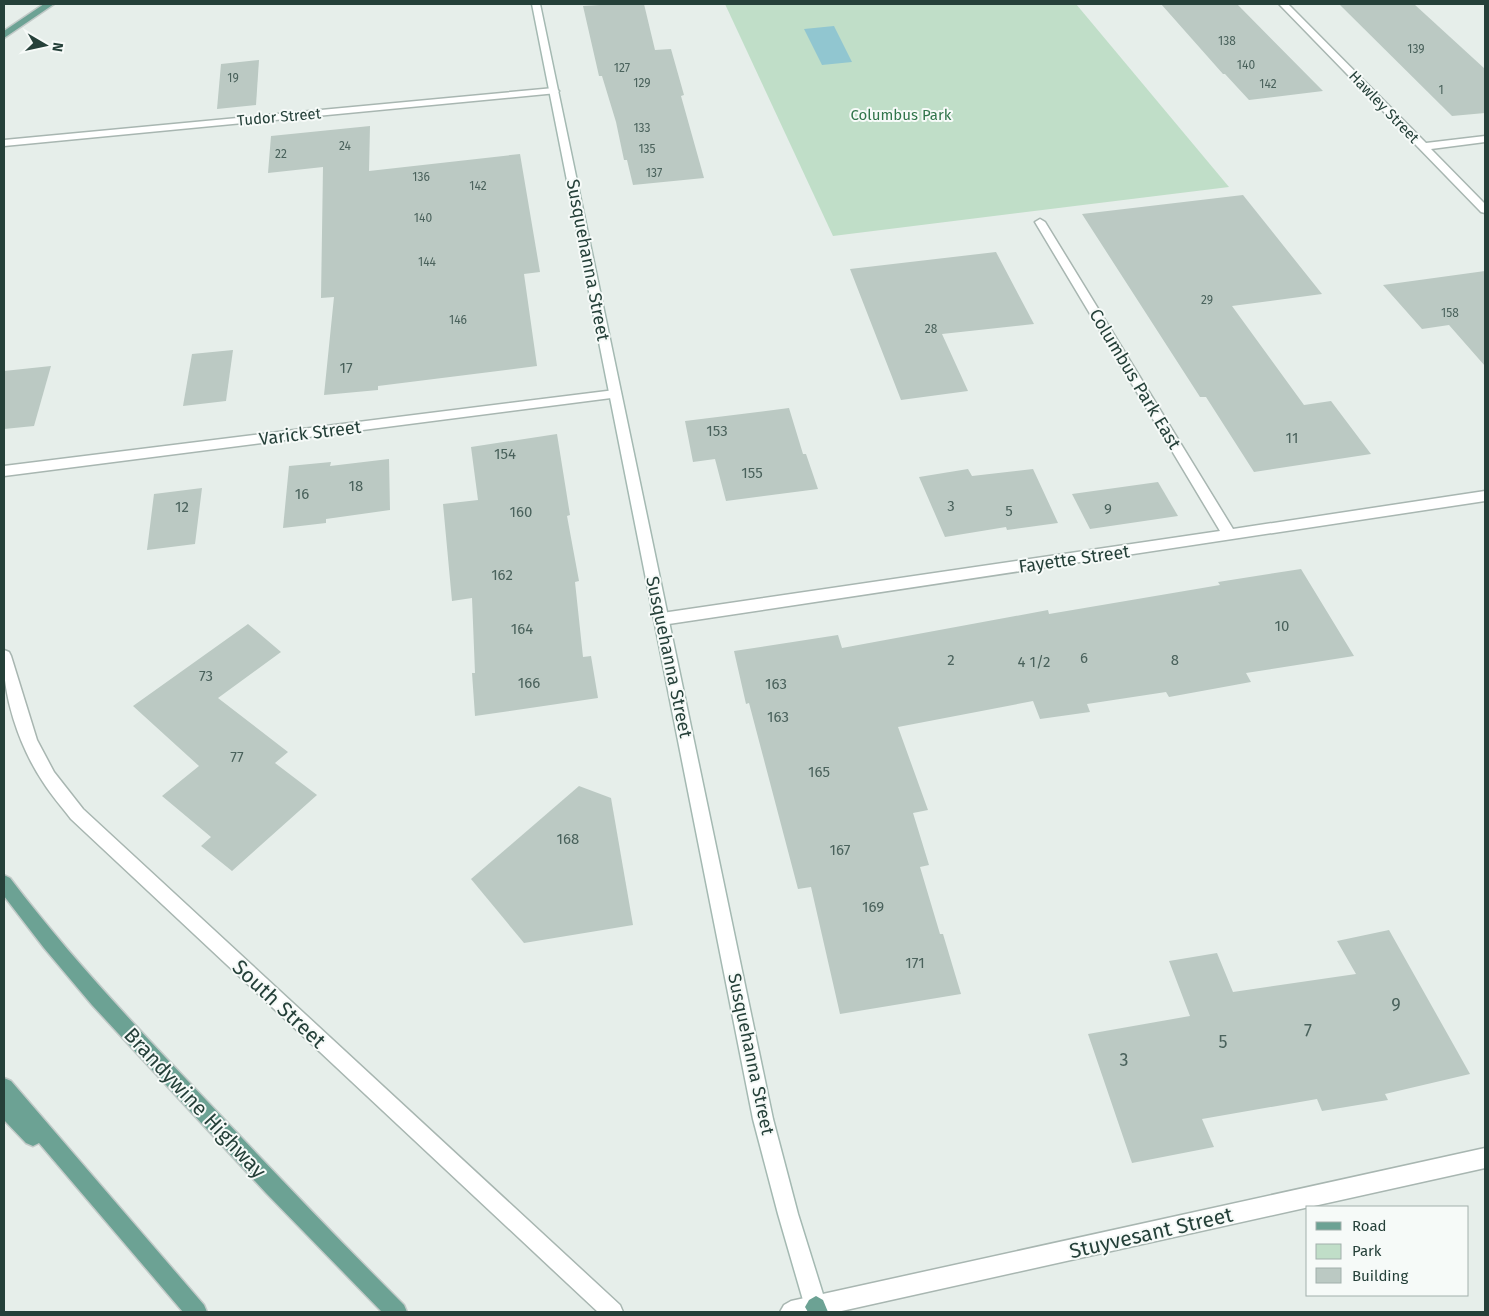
<svg xmlns="http://www.w3.org/2000/svg" width="1489" height="1316" font-family="'Fira Sans',sans-serif">
<rect width="100%" height="100%" fill="#e6eeea"/>
<!-- green -->
<path fill="#c0dec8" d="M725,4h351l153,183 -396,49z"/>
<!-- water -->
<path fill="#91c6d0" d="M834,26l18,36 -30,3 -18,-36z"/>
<!-- building -->
<g fill="#bbc9c3">
<path d="M616,4h28l11,46 16,-1 13,46 -3,1 23,82 -71,7 -6,-25h-3l-8,-38 -14,-46h-3l-16,-70z"/>
<path d="M1161,4h76l86,87 -74,9 -24,-26h-2z"/>
<path d="M1339,4h75l71,65v44l-33,3z"/>
<path d="M259,60l-3,45 -39,4 4,-45z"/>
<path d="M370,126l-1,45 151,-17 20,118 -16,2 13,92 -159,20v4l-54,5 10,-98 -13,1 2,-131 -55,6 3,-37z"/>
<path d="M1243,195l79,99 -90,12 72,99 27,-4 40,53 -117,18 -48,-75h-6l-118,-183z"/>
<path d="M996,252l38,72 -92,10 26,57 -67,9 -51,-131z"/>
<path d="M1485,271v95l-36,-41 -27,4 -39,-44z"/>
<path d="M233,350l-7,51 -43,5 9,-52z"/>
<path d="M51,366l-17,60 -30,3v-58z"/>
<path d="M789,408l14,46h3l12,35 -92,12 -11,-42 -22,3 -8,-41z"/>
<path d="M557,434l13,81 -3,1 12,65 -4,1 8,75 8,-1 7,42 -123,18 -3,-43h3l-3,-75 -20,3 -9,-97 35,-4 -7,-53z"/>
<path d="M389,459l1,51 -64,9v4l-43,5 6,-62 42,-4 -1,4z"/>
<path d="M968,469l4,7 61,-7 25,54 -51,7 -1,-3 -61,10 -26,-60z"/>
<path d="M1158,482l20,34 -88,13 -18,-35z"/>
<path d="M202,488l-7,56 -48,6 7,-56z"/>
<path d="M1301,569l53,87 -108,17 5,9 -82,15 -3,-5 -79,12 3,8 -50,7 -7,-18 -135,26 30,83 -15,3 16,52 -9,2 20,67h3l18,60 -121,20 -29,-127 -13,2 -49,-186 -3,1 -12,-53 104,-16 4,13 206,-38 1,4 171,-29 -2,-3z"/>
<path d="M248,624l33,28 -63,46 70,54 -13,11 42,32 -85,76 -31,-25 10,-9 -49,-41 37,-30 -66,-60z"/>
<path d="M579,786l32,12 22,127 -109,18 -53,-64z"/>
<path d="M1389,930l81,144 -85,20 3,6 -66,11 -5,-12 -115,20 12,28 -82,16 -44,-129 102,-18 -21,-55 48,-8 16,39 123,-18 -19,-33z"/>
</g>
<g fill="none" stroke-linecap="round" stroke-linejoin="round">
<!-- street casing -->
<g stroke="#a8b6b1" stroke-width="3">
<g id="street">
<path d="M1279,4h9l138,139 59,-7v6l-54,7 54,55v9l-4,-1z"/>
<path d="M554,88l5,3 -2,2 -553,53v-6z"/>
<path d="M1040,219l5,3 188,307 252,-38v10l-823,124 -5,-2 -2,-4 2,-4 5,-2 558,-82 -185,-309z"/>
<path d="M615,390l6,4 -2,3 -615,79v-10z"/>
<path d="M4,650l5,2 2,4 26,84 17,32 29,37 537,496 3,7h-25l-527,-493c-9,-12 -20,-24 -28,-37 -24,-36 -42,-89 -39,-132z"/>
<path d="M1485,1148v20l-648,144h-57l4,-7 7,-4z"/>
</g>
</g>
<!-- secondary casing -->
<g stroke="#a4b9b2" stroke-width="3">
<path id="secondary" d="M532,4h8l233,1115 25,95 29,93 -3,5h-16l-3,-5 -27,-93 -25,-95z"/>
</g>
<!-- primary casing -->
<g stroke="#c2cac8" stroke-width="3">
<g id="primary">
<path d="M44,4h10l-50,34v-7z"/>
<path d="M4,875l6,3c60,79 128,151 197,223 65,69 130,137 197,204l3,7h-25l-116,-119 -174,-188 -48,-57 -40,-52z"/>
<path d="M4,1078l7,3 193,224 3,7h-24l-144,-169 -6,3 -7,-3 -22,-23z"/>
<path d="M816,1296l7,4 5,12h-20l-3,-5 4,-7z"/>
</g>
</g>
<!-- street -->
<use href="#street" fill="#fff" fill-rule="evenodd"/>
<!-- secondary -->
<use href="#secondary" fill="#fff" fill-rule="evenodd"/>
<!-- primary -->
<use href="#primary" fill="#6ca294" fill-rule="evenodd"/>
</g>
<g text-anchor="middle" dominant-baseline="central" stroke-width="4" stroke-linejoin="round" paint-order="stroke">
<!-- far-number labels -->
<g font-size="12" fill="#4a625c">
<text x="1227" y="41">138</text>
<text x="1416" y="49">139</text>
<text x="1246" y="65">140</text>
<text x="622" y="68">127</text>
<text x="233" y="78">19</text>
<text x="642" y="83">129</text>
<text x="1268" y="84">142</text>
<text x="1441" y="90">1</text>
<text x="642" y="128">133</text>
<text x="345" y="146">24</text>
<text x="647" y="149">135</text>
<text x="281" y="154">22</text>
<text x="654" y="173">137</text>
<text x="421" y="177">136</text>
<text x="478" y="186">142</text>
<text x="423" y="218">140</text>
<text x="427" y="262">144</text>
<text x="1207" y="300">29</text>
<text x="1450" y="313">158</text>
<text x="458" y="320">146</text>
<text x="931" y="329">28</text>
</g>
<!-- far-street labels -->
<g font-size="15" fill="#254039" stroke="#f6faf8">
<text transform="translate(1384 107) rotate(46)">Hawley Street</text>
<text transform="translate(279 117) rotate(-5)">Tudor Street</text>
</g>
<!-- far-park labels -->
<g font-size="15" fill="#31754b" stroke="#f6faf8">
<text x="901" y="115">Columbus Park</text>
</g>
<!-- number labels -->
<g font-size="15" fill="#4a625c">
<text x="346" y="368">17</text>
<text x="717" y="431">153</text>
<text x="1292" y="438">11</text>
<text x="505" y="454">154</text>
<text x="752" y="473">155</text>
<text x="356" y="486">18</text>
<text x="302" y="494">16</text>
<text x="951" y="506">3</text>
<text x="182" y="507">12</text>
<text x="1108" y="509">9</text>
<text x="1009" y="511">5</text>
<text x="521" y="512">160</text>
<text x="502" y="575">162</text>
<text x="1282" y="626">10</text>
<text x="522" y="629">164</text>
<text x="1084" y="658">6</text>
<text x="951" y="660">2</text>
<text x="1175" y="660">8</text>
<text x="1034" y="662">4 1/2</text>
<text x="206" y="676">73</text>
<text x="529" y="683">166</text>
<text x="776" y="684">163</text>
<text x="778" y="717">163</text>
<text x="237" y="757">77</text>
<text x="819" y="772">165</text>
<text x="568" y="839">168</text>
<text x="840" y="850">167</text>
<text x="873" y="907">169</text>
<text x="915" y="963">171</text>
</g>
<!-- street labels -->
<g font-size="18" fill="#254039" stroke="#f6faf8">
<text transform="translate(588 260) rotate(79)">Susquehanna Street</text>
<text transform="translate(1135 379) rotate(59)">Columbus Park East</text>
<text transform="translate(310 433) rotate(-7)">Varick Street</text>
<text transform="translate(1074 559) rotate(-8)">Fayette Street</text>
<text transform="translate(669 657) rotate(78)">Susquehanna Street</text>
<text transform="translate(751 1054) rotate(78)">Susquehanna Street</text>
</g>
<!-- near-number labels -->
<g font-size="18" fill="#4a625c">
<text x="1396" y="1005">9</text>
<text x="1308" y="1031">7</text>
<text x="1223" y="1042">5</text>
<text x="1124" y="1060">3</text>
</g>
<!-- near-street labels -->
<g font-size="21" fill="#254039" stroke="#f6faf8">
<text transform="translate(279 1004) rotate(43)">South Street</text>
<text transform="translate(195 1103) rotate(47)">Brandywine Highway</text>
<text transform="translate(1151 1233) rotate(-13)">Stuyvesant Street</text>
</g>
</g>
<!-- border -->
<rect width="1489" height="1316" fill="none" stroke="#254039" stroke-width="10"/>
<!-- legend -->
<rect x="1306" y="1206" width="162" height="90" fill="#f6faf8" stroke="#a2b0ac"/>
<rect x="1316" y="1222" width="25" height="8" fill="#6ca294" stroke="#a2b0ac"/>
<text x="1352" y="1231" font-size="15" fill="#254039">Road</text>
<rect x="1316" y="1244" width="25" height="15" fill="#c0dec8" stroke="#a2b0ac"/>
<text x="1352" y="1256" font-size="15" fill="#254039">Park</text>
<rect x="1316" y="1268" width="25" height="15" fill="#bbc9c3" stroke="#a2b0ac"/>
<text x="1352" y="1281" font-size="15" fill="#254039">Building</text>
<!-- north arrow -->
<g transform="translate(45 45) rotate(99)" stroke="#f6faf8" stroke-width="4" paint-order="stroke">
<path d="M0-4L9 19L0 12L-9 19Z" fill="#254039"/>
<text y="-8" font-size="14" font-weight="bold" text-anchor="middle" fill="#254039">N</text>
</g>
</svg>
